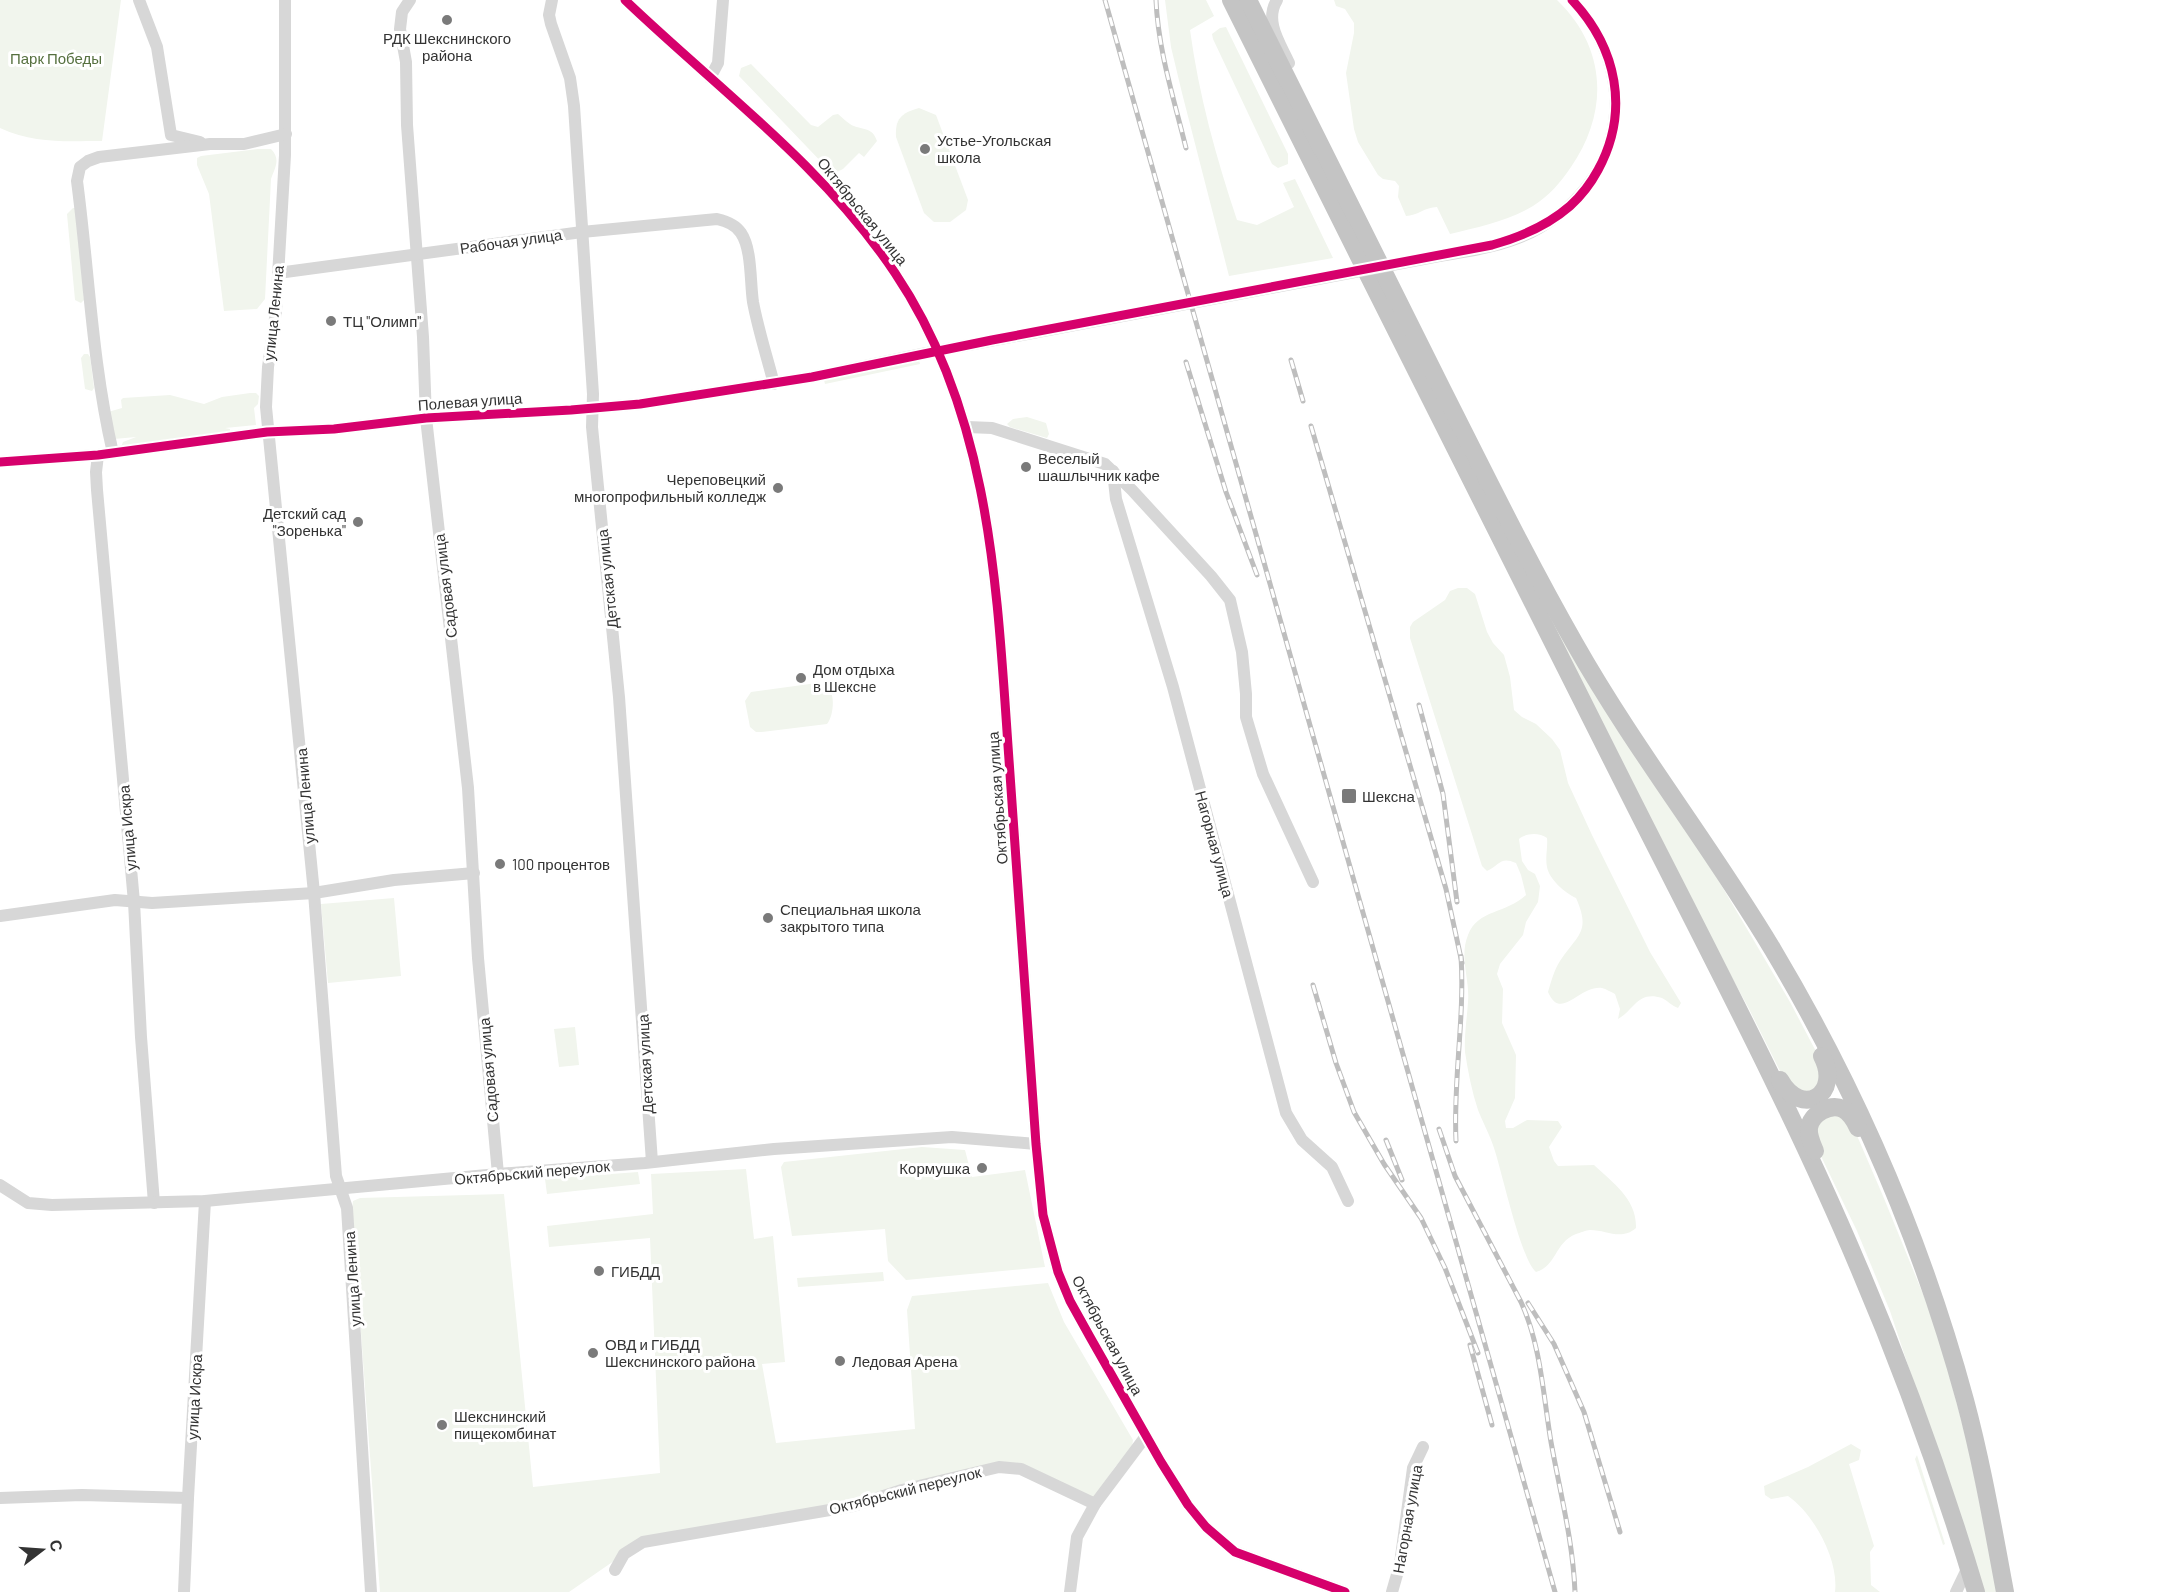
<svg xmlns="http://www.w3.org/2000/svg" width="2158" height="1592" font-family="Barlow,sans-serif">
<rect width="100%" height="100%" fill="#fff"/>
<!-- green -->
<g fill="#f1f5ed">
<path d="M0,0h121l-19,141c-37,0 -67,3 -102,-13z"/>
<path d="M1165,0h41l8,16 -24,14c9,66 26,127 47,190l20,5 37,-18 -11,-24 12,-4 38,79 -104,18 -47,-183 -11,-46z"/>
<path d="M1334,0h223c50,48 52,112 14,167 -10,15 -22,29 -38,39 -25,15 -55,21 -83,28l-13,-27c-12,0 -20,9 -31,9l-8,-19 1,-11 -4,-5 -12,-2 -5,-4 -20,-33 -4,-13 -8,-56 8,-40v-10l-9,-14 -9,-3z"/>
<path d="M1226,27l62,127v10l-10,4 -6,-4 -59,-125 -1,-5 8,-6z"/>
<path d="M751,64l60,61 7,2 15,-12 5,-1c4,3 7,7 12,10 10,7 22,1 27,17l-13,16 -5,-4 -16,16 -8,4 -6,-3 -90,-94 2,-8z"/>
<path d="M919,108l17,7 32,85 -2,10 -16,12h-16l-10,-9 -28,-76c-1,-18 5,-24 23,-29z"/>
<path d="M258,149h13c10,10 4,19 0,30l-6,120 -8,10 -33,2 -15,-117 -12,-29v-7l4,-2z"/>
<path d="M73,208h3l8,92 -3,3 -6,-3 -8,-86z"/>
<path d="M84,354h4l2,3 4,31 -2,3 -7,-2 -4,-31z"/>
<path d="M919,360l1,4 -95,20 -1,-4z"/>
<path d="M250,393h6l3,3 -1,8 -4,4 2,17 -31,3 5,1v2l-109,16 2,-5 13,-5 -22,2 -6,-27 14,-4 -1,-8 2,-2 47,-3 34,9 18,-7z"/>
<path d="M1027,417l19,6 3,11 -2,4 -37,-11 -3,-3 6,-5z"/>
<path d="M1501,520l199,329 90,153 30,57 5,14 -14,21 -25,-11 -38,-76 -35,-64z"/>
<path d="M1458,588h9l8,6 12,38 6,11 11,12 6,22 4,33 8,7 14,7 16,15 8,11 8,33 24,52 58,117 31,51 -3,5c-6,-2 -10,-7 -16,-10 -24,-8 -28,12 -44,21l2,-10 -5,-15c-4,-2 -9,-5 -13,-6 -23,-3 -41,34 -54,4 3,-10 6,-22 12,-31 18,-27 31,-29 16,-63 -11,-5 -27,-19 -29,-31 -2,-10 1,-20 0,-29 -8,-6 -21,-5 -28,1l3,22 6,9 7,4 5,12 -2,16 -12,20 -3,13 -23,29 -3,10 6,15 -1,34 14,32 -1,43 -10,23 1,7h7l14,-8 31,1 4,6 -13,20 5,14 4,5 36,-1c19,18 43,34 42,63 -15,13 -29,2 -46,2 -4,0 -10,3 -14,4 -22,9 -19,32 -40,38 -15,-12 -34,-100 -42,-124 -4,-13 -11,-25 -16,-38 -6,-18 -10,-38 -13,-58 -1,-16 2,-34 3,-50 2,-23 -9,-45 0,-67 10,-26 38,-21 58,-40l-5,-20 -5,-12c-16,-7 -16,2 -29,8l-5,-5 -72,-228v-11l3,-5 32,-22 5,-9z"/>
<path d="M817,683c4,1 10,2 13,7 5,8 3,27 -3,34l-66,8h-5l-6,-5 -5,-26 6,-9z"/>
<path d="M394,898l7,78 -73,7 -7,-79z"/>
<path d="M575,1027l4,38 -20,2 -5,-38z"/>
<path d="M1834,1113l18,11 31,72 53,130 33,123 28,143h-14l-93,-281 -33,-80 -38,-79 -2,-30z"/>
<path d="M922,1147l43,3 7,27 53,-7 20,97 -139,13 -18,-19 -3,-32 -93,7 -11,-69 3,-5z"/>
<path d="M746,1169l8,70 19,-3 12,126 -23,2 14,79 139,-14 -8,-119 5,-14 136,-13 16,39 69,118 -1,7 -17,20 -21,32 -69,-33 -331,65 -70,23 -55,38h-189l-28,-382 1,-9 7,-3 144,-4 29,293 127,-14 -10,-235 -101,9 -2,-21 106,-12 -2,-40z"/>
<path d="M638,1172l2,12 -93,10 -2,-15z"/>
<path d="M883,1272l1,9 -86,6 -1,-9z"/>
<path d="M1851,1444l10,6 -2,10 -10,4 25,82 -4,6 1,33 9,7h-45c4,-32 -21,-78 -47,-96l-17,3 -6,-4 -1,-9 44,-19z"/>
<path d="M1917,1455l28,89 -2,1 -28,-86z"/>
</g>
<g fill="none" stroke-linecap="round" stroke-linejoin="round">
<!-- minor -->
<g stroke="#d7d7d7" stroke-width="12">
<path d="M139,0l18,47 14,88 29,7"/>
<path d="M285,0v155l-9,156 -8,56 -2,40 48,486 22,283 11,32 24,384"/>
<path d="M410,0l-8,12 -2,17 6,33 1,63 16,212 3,81 42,370 10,170 20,216"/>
<path d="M552,0l-3,15 2,9 19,54 4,28 19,288 -1,33 27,270 33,465"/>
<path d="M625,0c93,89 198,165 270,273 97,144 102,319 114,487 10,128 17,256 27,384l7,71 15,57 12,29 20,36 71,125 27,43 18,22 29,25 110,40"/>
<path d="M1277,0c-13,21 3,43 12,63"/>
<path d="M710,78l8,-15 5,-63"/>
<path d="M1439,256c33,-5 71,-11 100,-28 87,-50 102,-155 33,-228"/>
<path d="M278,273l304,-41 135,-13c9,2 19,6 24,14 11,16 9,49 12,69 5,27 14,55 21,82"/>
<path d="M967,427l25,1 113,36 27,26 79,86 19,24 12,52 4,42v23l17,57 50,108"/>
<path d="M113,453c-21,-90 -24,-181 -36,-272l3,-14 8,-6 11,-4 111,-13h34l42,-10"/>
<path d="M98,455l-2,17 1,18 37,412 7,135 13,166"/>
<path d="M0,462l98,-7 169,-23 67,-3 92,-11 145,-8 69,-6 172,-27 109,-23 212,-40"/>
<path d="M1113,471l3,28 57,188 113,426 16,27 30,27 16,34"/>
<path d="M0,916l115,-16 37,3 162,-10 80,-13 80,-7"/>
<path d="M0,1185l28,18 24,2 153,-4 293,-27 147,-11 129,-14 178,-12 84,7"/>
<path d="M0,1498l82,-3 106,3"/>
<path d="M615,1570l9,-16 19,-12 210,-36 49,-16 97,-23 22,2 74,35"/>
<path d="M184,1592l4,-94 17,-297"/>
<path d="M1070,1592l7,-55 18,-33 51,-68"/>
<path d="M1392,1592l8,-28 13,-96 10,-21"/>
<path d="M1956,1592l12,-25"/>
</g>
<!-- highway -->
<g stroke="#c4c4c4" stroke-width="18">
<path d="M1231,0c130,261 261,522 392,782 81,161 166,320 236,486 45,105 84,214 117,324"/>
<path d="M1248,0c66,130 130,261 195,391 43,85 85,171 132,253 60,106 136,202 198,306 84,141 149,292 192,450 17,63 28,128 40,192"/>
<path d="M1780,1080c22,39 62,14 42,-24"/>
<path d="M1815,1151c-3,-7 -7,-15 -6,-23 2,-14 21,-25 34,-19 7,4 12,12 15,19"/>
</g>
<!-- rail casing -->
<g stroke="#bebebe" stroke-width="5">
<g id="rail">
<path d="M1105,0l450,1592"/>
<path d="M1156,0c2,50 18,99 30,148"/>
<path d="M1291,360l12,41"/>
<path d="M1186,362l40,130 31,83"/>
<path d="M1311,426l135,463 16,74"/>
<path d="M1419,705l24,89 14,108"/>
<path d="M1313,985l23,78 18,49 30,52 37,54 24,50 33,85"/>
<path d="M1439,1129l16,47 66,126c20,44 22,92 30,140 9,50 22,99 24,150"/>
<path d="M1386,1140l16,40"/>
<path d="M1456,1141c-3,-62 9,-123 5,-185"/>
<path d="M1528,1303l26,41 30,68 36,120"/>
<path d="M1470,1345l22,80"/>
</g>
</g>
<!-- rail -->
<use href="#rail" stroke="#fff" stroke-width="3" stroke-dasharray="9" stroke-linecap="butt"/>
<!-- minor-bridge -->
<path stroke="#d7d7d7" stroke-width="12" d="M1133,314l306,-58"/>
<!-- cycleway casing -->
<g stroke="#fff" stroke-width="13">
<g id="cycleway">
<path d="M625,0c93,89 198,165 270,273 97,144 102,319 114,487 10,128 17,256 27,384l7,71 15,57 12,29 20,36 71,125 27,43 18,22 29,25 110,40"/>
<path d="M0,462l98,-7 169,-23 67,-3 92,-11 145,-8 69,-6 172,-27 180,-37 500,-95c29,-8 55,-19 78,-39 11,-10 21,-23 28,-36 32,-59 19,-122 -26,-170"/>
</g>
</g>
<!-- cycleway -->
<use href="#cycleway" stroke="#d6006c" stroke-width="9"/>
</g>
<!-- markers -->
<g fill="#7a7a7a" stroke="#fff" stroke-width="2">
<circle cx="447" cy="20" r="6"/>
<circle cx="925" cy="149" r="6"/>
<circle cx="331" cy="321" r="6"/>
<circle cx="1026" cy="467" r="6"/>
<circle cx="778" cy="488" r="6"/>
<circle cx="358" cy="522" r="6"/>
<circle cx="801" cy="678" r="6"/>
<rect x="1341" y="788" width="16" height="16" rx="3"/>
<circle cx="500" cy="864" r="6"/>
<circle cx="768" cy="918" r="6"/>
<circle cx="982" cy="1168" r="6"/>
<circle cx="599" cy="1271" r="6"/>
<circle cx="593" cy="1353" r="6"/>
<circle cx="840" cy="1361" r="6"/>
<circle cx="442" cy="1425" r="6"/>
</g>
<g text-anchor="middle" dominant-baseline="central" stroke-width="6" stroke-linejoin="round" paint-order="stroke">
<!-- poi labels -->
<g font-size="15" fill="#333" stroke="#fff" text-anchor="start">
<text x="447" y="38" text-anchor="middle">РДК Шекснинского<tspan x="447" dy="17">района</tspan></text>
<text x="937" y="140">Устье-Угольская<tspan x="937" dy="17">школа</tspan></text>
<text x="343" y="321">ТЦ "Олимп"</text>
<text x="1038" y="458">Веселый<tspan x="1038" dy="17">шашлычник кафе</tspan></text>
<text x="766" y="479" text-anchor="end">Череповецкий<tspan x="766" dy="17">многопрофильный колледж</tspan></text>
<text x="346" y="513" text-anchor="end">Детский сад<tspan x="346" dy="17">"Зоренька"</tspan></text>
<text x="813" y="669">Дом отдыха<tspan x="813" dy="17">в Шекснe</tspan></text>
<text x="1362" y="796">Шексна</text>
<text x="512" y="864">100 процентов</text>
<text x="780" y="909">Специальная школа<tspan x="780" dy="17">закрытого типа</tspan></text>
<text x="970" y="1168" text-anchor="end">Кормушка</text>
<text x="611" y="1271">ГИБДД</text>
<text x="605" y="1344">ОВД и ГИБДД<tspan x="605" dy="17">Шекснинского района</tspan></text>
<text x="852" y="1361">Ледовая Арена</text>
<text x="454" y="1416">Шекснинский<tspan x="454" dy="17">пищекомбинат</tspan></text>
</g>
<!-- park labels -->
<g font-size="15" fill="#56703f" stroke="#fff">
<text x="56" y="58">Парк Победы</text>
</g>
<!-- street labels -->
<g font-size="15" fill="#333" stroke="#fff">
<text transform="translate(863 211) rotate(51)">Октябрьская улица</text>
<text transform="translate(511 241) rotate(-8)">Рабочая улица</text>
<text transform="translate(273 313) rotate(-84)">улица Ленина</text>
<text transform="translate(470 401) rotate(-4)">Полевая улица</text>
<text transform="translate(607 579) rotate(-96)">Детская улица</text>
<text transform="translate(445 586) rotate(-97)">Садовая улица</text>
<text transform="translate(305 796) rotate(-95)">улица Ленина</text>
<text transform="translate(997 798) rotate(-94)">Октябрьская улица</text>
<text transform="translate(127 828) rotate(-95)">улица Искра</text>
<text transform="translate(1215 844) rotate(75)">Нагорная улица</text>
<text transform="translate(645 1064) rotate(-93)">Детская улица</text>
<text transform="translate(488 1070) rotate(-95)">Садовая улица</text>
<text transform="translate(532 1172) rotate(-5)">Октябрьский переулок</text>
<text transform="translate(352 1279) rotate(-94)">улица Ленина</text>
<text transform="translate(1108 1335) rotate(62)">Октябрьская улица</text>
<text transform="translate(194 1397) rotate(-87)">улица Искра</text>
<text transform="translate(905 1490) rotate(-14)">Октябрьский переулок</text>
<text transform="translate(1407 1519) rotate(-80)">Нагорная улица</text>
</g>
</g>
<!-- north arrow -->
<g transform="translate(42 1550) rotate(73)" stroke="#ffffff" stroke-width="4.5" paint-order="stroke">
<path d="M0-4.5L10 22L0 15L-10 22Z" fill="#333333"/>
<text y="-9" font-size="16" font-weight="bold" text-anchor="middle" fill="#333333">С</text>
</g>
</svg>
